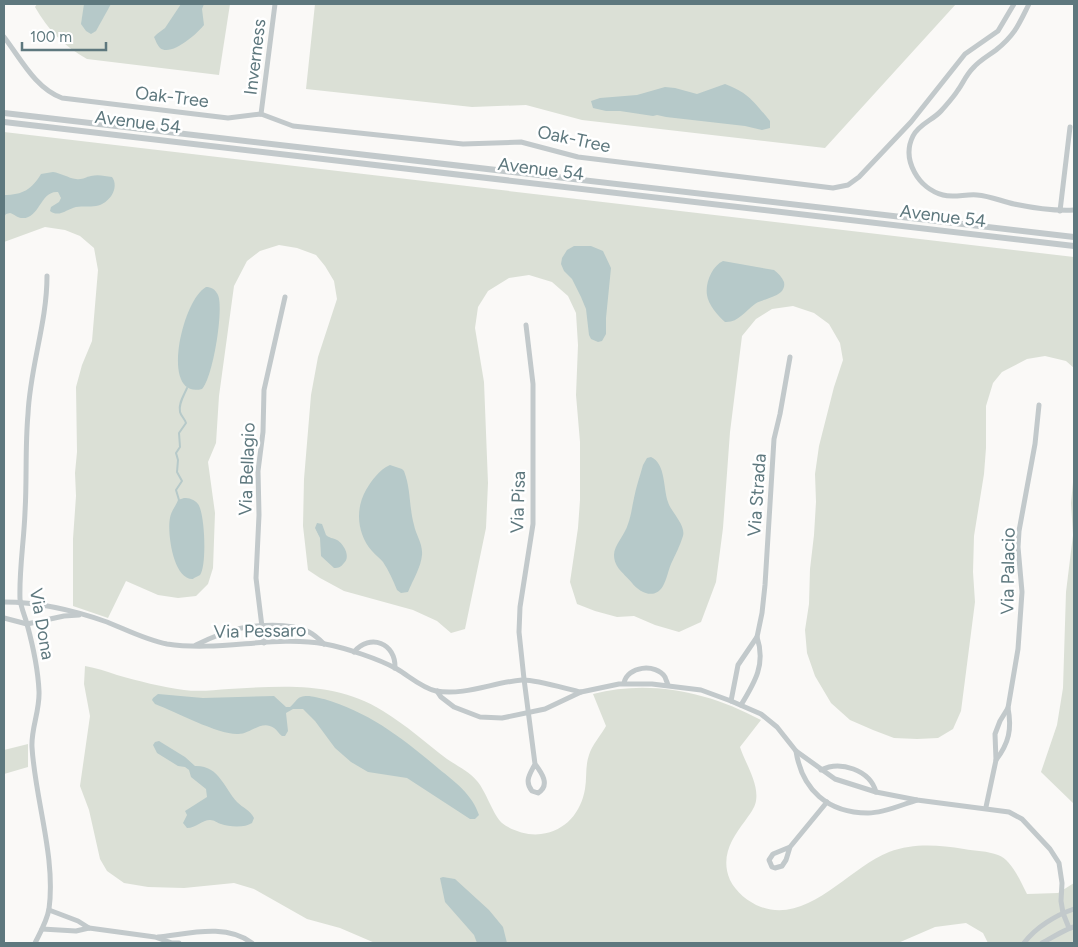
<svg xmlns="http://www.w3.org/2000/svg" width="1078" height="947" font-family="Figtree,sans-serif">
<rect width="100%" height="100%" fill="#faf9f7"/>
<!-- green -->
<g fill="#dbe0d6">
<path d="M37,4h193l-11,71 -132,-16c-23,-13 -39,-29 -52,-52z"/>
<path d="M315,4h641l-131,144 -243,-28 -56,-15 -54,2 -166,-18z"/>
<path d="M4,132l1070,125v111l-8,-7 -21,-5 -18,3 -25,13 -9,11 -7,23v42l-2,26 -10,62 -1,36 2,30 -14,109 -8,18 -15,9 -21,1 -23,-1 -21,-8 -23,-10 -19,-17 -16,-27 -8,-23 -2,-23 4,-26 1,-35 4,-34 2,-33 -1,-28 4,-28 15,-59 9,-27 -3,-17 -11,-19 -15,-11 -21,-7 -21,3 -16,10 -14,17 -12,96 -7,96 -7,54 -15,40 -22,10 -24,-7 -21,-9 -17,1 -22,-6 -18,-7 -7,-22 8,-54 2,-28v-58l-4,-47 2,-50 -2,-32 -8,-17 -16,-14 -23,-7 -20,3 -21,13 -10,16 -3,21 9,54 4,101 -2,45 -21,101 -14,4 -14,-12 -24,-11 -69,-19 -24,-13 -12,-8 -5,-44 1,-47 7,-84 7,-38 19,-58 -3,-18 -9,-15 -9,-11 -19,-7 -18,-3 -19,6 -13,10 -13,25 -15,110 -3,47 -8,19 7,51 -2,55 -5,16 -12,12 -18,2 -20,-3 -32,-14 -18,37 -35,-12v-67l3,-43 -1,-23 2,-21 -1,-65 6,-22 10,-24 6,-71 -4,-22 -14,-12 -15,-6 -20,-3 -41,15z"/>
<path d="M1074,472v332l-33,-32 16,-47 6,-37 3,-96 7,-57 -2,-32z"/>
<path d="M85,666c11,2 21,5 32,9 21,6 45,12 67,15 15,2 30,0 45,-1 53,-3 107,-8 154,22 23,14 43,32 64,48 10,7 22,12 30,22 9,10 16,34 25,42 10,8 27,13 39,11 25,-3 40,-22 44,-45 2,-11 0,-23 4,-34 3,-10 12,-20 17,-29l-13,-32c57,-15 116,-2 168,26l-21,27c5,16 19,36 16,54 -1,7 -7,14 -11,20 -13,17 -25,36 -15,59 6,12 18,22 31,27 48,17 87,-39 128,-55 25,-9 49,-7 75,-3 11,2 24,2 34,6 13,4 23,27 29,39l31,-1 16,-10v60h-86l-5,-10 -17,-10 -31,4 -37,16h-523l-35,-15 -33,-9 -53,-30 -20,-6 -50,5 -36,-1 -24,-4 -17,-12 -7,-12 -11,-49 -9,-24 10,-70 -6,-32z"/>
<path d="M28,744v23l-24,7v-24z"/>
</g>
<!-- water -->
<g fill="#b6c9c9">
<path d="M84,4h27l-15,27 -5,3 -5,-3 -5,-7z"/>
<path d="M181,4h23l-2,5 2,16c-7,9 -33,32 -44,23 -3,-3 -4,-7 -6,-11l3,-3 8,-6z"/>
<path d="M725,84c24,9 29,18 45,37v7l-8,2 -17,-4 -79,-9 -9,-2 -4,1 -33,-5h-14l-13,-3 -2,-7 9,-3 37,-3 28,-8 10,1 22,6z"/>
<path d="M53,172c8,1 15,6 23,7 7,1 9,-2 15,-3 7,-2 14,0 21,1 8,11 -3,27 -16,29 -7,1 -13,0 -20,1 -9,2 -17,11 -26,4l1,-4 8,-5 2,-4 -3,-6c-18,-2 -18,28 -37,26 -3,0 -7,-4 -11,-5l-4,1 -2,3 1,6 -1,7v-35c19,0 28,-6 37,-21z"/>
<path d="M574,246h17l12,5 8,17 -5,50v16l-4,7 -4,1 -7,-3 -2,-4 -3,-26 -5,-12 -9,-18 -8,-8 -3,-7 1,-6 5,-8z"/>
<path d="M723,261l51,9c4,3 8,7 10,12 3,15 -20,16 -29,22 -10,7 -17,19 -30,18 -7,-6 -17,-18 -18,-27 -2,-12 5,-29 16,-34z"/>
<path d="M206,287c5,0 9,2 12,8 6,14 -5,82 -16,94 -43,11 -20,-89 4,-102z"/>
<path d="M651,457c15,7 12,31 17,45 3,10 18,23 15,34 -3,10 -8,19 -12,28 -3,7 -4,15 -8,22 -8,14 -23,7 -31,-3 -7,-9 -18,-15 -18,-28 0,-10 11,-20 14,-31 3,-8 4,-17 6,-26 2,-11 6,-22 9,-33l4,-7z"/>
<path d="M390,465l12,4 2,2c7,18 5,36 10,54 2,10 9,19 8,30 -1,12 -9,25 -14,37l-7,1 -4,-3c-4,-10 -8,-19 -14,-28 -3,-4 -8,-7 -11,-11 -15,-17 -17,-42 -6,-61 6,-10 13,-20 24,-25z"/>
<path d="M184,498c5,0 10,1 14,6 7,9 9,62 2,71 -2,1 -6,3 -7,4 -20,1 -26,-47 -23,-61 1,-7 6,-12 8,-18z"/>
<path d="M317,523l5,1 4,11c3,3 7,3 11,5 7,4 14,17 7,23 -3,4 -5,5 -10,5l-13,-12 -1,-18 -5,-10z"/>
<path d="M158,694l45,4 71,-2 12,11h4c4,-3 7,-9 11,-10 7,-3 17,1 23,2 45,13 80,40 115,70 16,13 33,25 40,46l-4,4h-5l-63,-41 -39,-6 -17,-10 -16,-14 -20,-27 -12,-12h-10l-7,4 2,18 -3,5h-3c-3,-2 -5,-6 -8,-8 -13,-9 -24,7 -37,6 -20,0 -61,-22 -82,-30l-3,-4 1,-2z"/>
<path d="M159,741l26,16 10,9c24,-1 29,22 42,36 6,6 13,8 17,16l-2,5c-7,5 -23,4 -31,1 -4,-1 -6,-4 -11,-4 -8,0 -14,8 -23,8l-4,-5 4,-8 -2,-4 22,-14 -1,-8 -15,-12 -2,-7 -4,-3 -7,-1 -21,-13 -4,-8 2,-3z"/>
<path d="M443,877l12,2 34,31 14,17 4,16h-30l-3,-8 -29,-33 -5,-24z"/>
</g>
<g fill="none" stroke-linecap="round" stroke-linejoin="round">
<!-- stream -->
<path stroke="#b6c9c9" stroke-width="2" d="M179,500l-3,-10 6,-9 -5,-9 1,-12 -2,-7 4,-6 -1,-14 7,-10c-1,-4 -5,-7 -6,-11 -2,-8 4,-17 7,-24"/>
<!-- minor -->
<g stroke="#c2c9cb" stroke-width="5">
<path d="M1029,4c-10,20 -14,31 -33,46 -8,6 -16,10 -23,18 -7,7 -10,15 -15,22 -5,8 -11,14 -17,21 -8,9 -22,13 -28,25 -12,24 6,53 30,59 10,3 23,-1 34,0 13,1 24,6 37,9 19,4 41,7 60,6"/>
<path d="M4,37c17,22 31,51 58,61l166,20 33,-4 32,12 170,18 58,-2 57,15 255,31 15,-3 11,-8 52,-55 54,-68 33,-23 16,-27"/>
<path d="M261,114l14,-110"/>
<path d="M1060,211l10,-84"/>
<path d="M526,325l7,59v140l-13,83 -1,25 5,47 11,85c6,8 16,21 3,29l-6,-2c-8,-10 -2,-17 3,-27"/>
<path d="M4,602c36,0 69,8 103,20 20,8 39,18 60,22 53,8 107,-9 158,0 21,4 54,15 72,25 12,7 25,19 39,22 29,5 58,-9 86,-11 12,-1 45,9 59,12"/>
<path d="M4,618l23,6 37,-8 15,-1"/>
<path d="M264,643l-8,-65 3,-63 -1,-44 5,-39 1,-42 21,-93"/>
<path d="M196,645c8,-4 17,-8 25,-11 22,-9 66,-13 88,-2 6,3 11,8 15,12"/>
<path d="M354,652c16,-19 42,-9 41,16"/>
<path d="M624,683c3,-17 32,-20 41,-6 1,3 2,5 3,8"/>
<path d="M437,691l4,6 13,10 26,10 22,1 43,-9 36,-17 38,-8h33l49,6 30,11 30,13 16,13 19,24 39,28 41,13 41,8 92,12 13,7 28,30 9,14 3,20 -1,18 2,12 6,15"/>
<path d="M731,701l7,-36 19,-28 5,-24 3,-28 9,-146 6,-25 10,-57"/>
<path d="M741,705c14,-23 25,-41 16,-68"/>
<path d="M796,751c6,39 32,62 72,62 16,0 33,-8 49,-13"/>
<path d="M996,760c13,-17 16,-31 12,-52"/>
<path d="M821,770c19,-10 49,0 55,22"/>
<path d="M986,807l10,-47 -1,-26 5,-13 8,-13 10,-59 4,-57 -4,-45 1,-16 16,-87 4,-39"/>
<path d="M790,847l-17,7 -4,6 3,7 3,1 7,-2 4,-6 4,-13 37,-45"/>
<path d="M49,910l29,11 11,7"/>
<path d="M42,929l34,2 13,-3 66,9 17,6h7"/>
<path d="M158,937c30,-3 67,-14 94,6"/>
<path d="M35,943c5,-10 12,-22 14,-34 7,-52 -14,-110 -17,-162 -1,-19 8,-36 7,-56 -1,-22 -6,-45 -12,-67 -2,-8 -6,-16 -7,-25 -1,-29 4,-58 5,-87 2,-32 0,-65 3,-98 2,-47 19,-91 19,-138"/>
<path d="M1024,943c12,-16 32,-28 50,-34"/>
<path d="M1042,943c8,-4 25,-15 32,-16"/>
</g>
<!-- tertiary -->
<g stroke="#c2c9cb" stroke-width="6">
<path d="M4,113l1070,124"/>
<path d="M4,122l1070,124"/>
</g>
</g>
<g text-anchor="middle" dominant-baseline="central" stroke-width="5" stroke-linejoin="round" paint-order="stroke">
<!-- street labels -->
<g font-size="18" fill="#5e787e" stroke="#fff">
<text transform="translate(255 57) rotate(-83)">Inverness</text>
<text transform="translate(172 97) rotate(7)">Oak-Tree</text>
<text transform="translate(138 122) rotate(7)">Avenue 54</text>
<text transform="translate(574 139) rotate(12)">Oak-Tree</text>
<text transform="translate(541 169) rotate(7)">Avenue 54</text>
<text transform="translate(943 216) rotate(7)">Avenue 54</text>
<text transform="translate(247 469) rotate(-88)">Via Bellagio</text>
<text transform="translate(757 495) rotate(-86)">Via Strada</text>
<text transform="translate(518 502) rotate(-88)">Via Pisa</text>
<text transform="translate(1008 571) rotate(-89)">Via Palacio</text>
<text transform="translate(42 624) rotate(80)">Via Dona</text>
<text transform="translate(260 631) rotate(-1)">Via Pessaro</text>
</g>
</g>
<!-- border -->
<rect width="1078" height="947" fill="none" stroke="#5e787e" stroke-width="10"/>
<!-- scale -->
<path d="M22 42v8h84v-8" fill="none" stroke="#5e787e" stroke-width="2.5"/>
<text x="30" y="42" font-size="15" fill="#5e787e" stroke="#ffffff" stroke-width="4" paint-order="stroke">100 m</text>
</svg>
